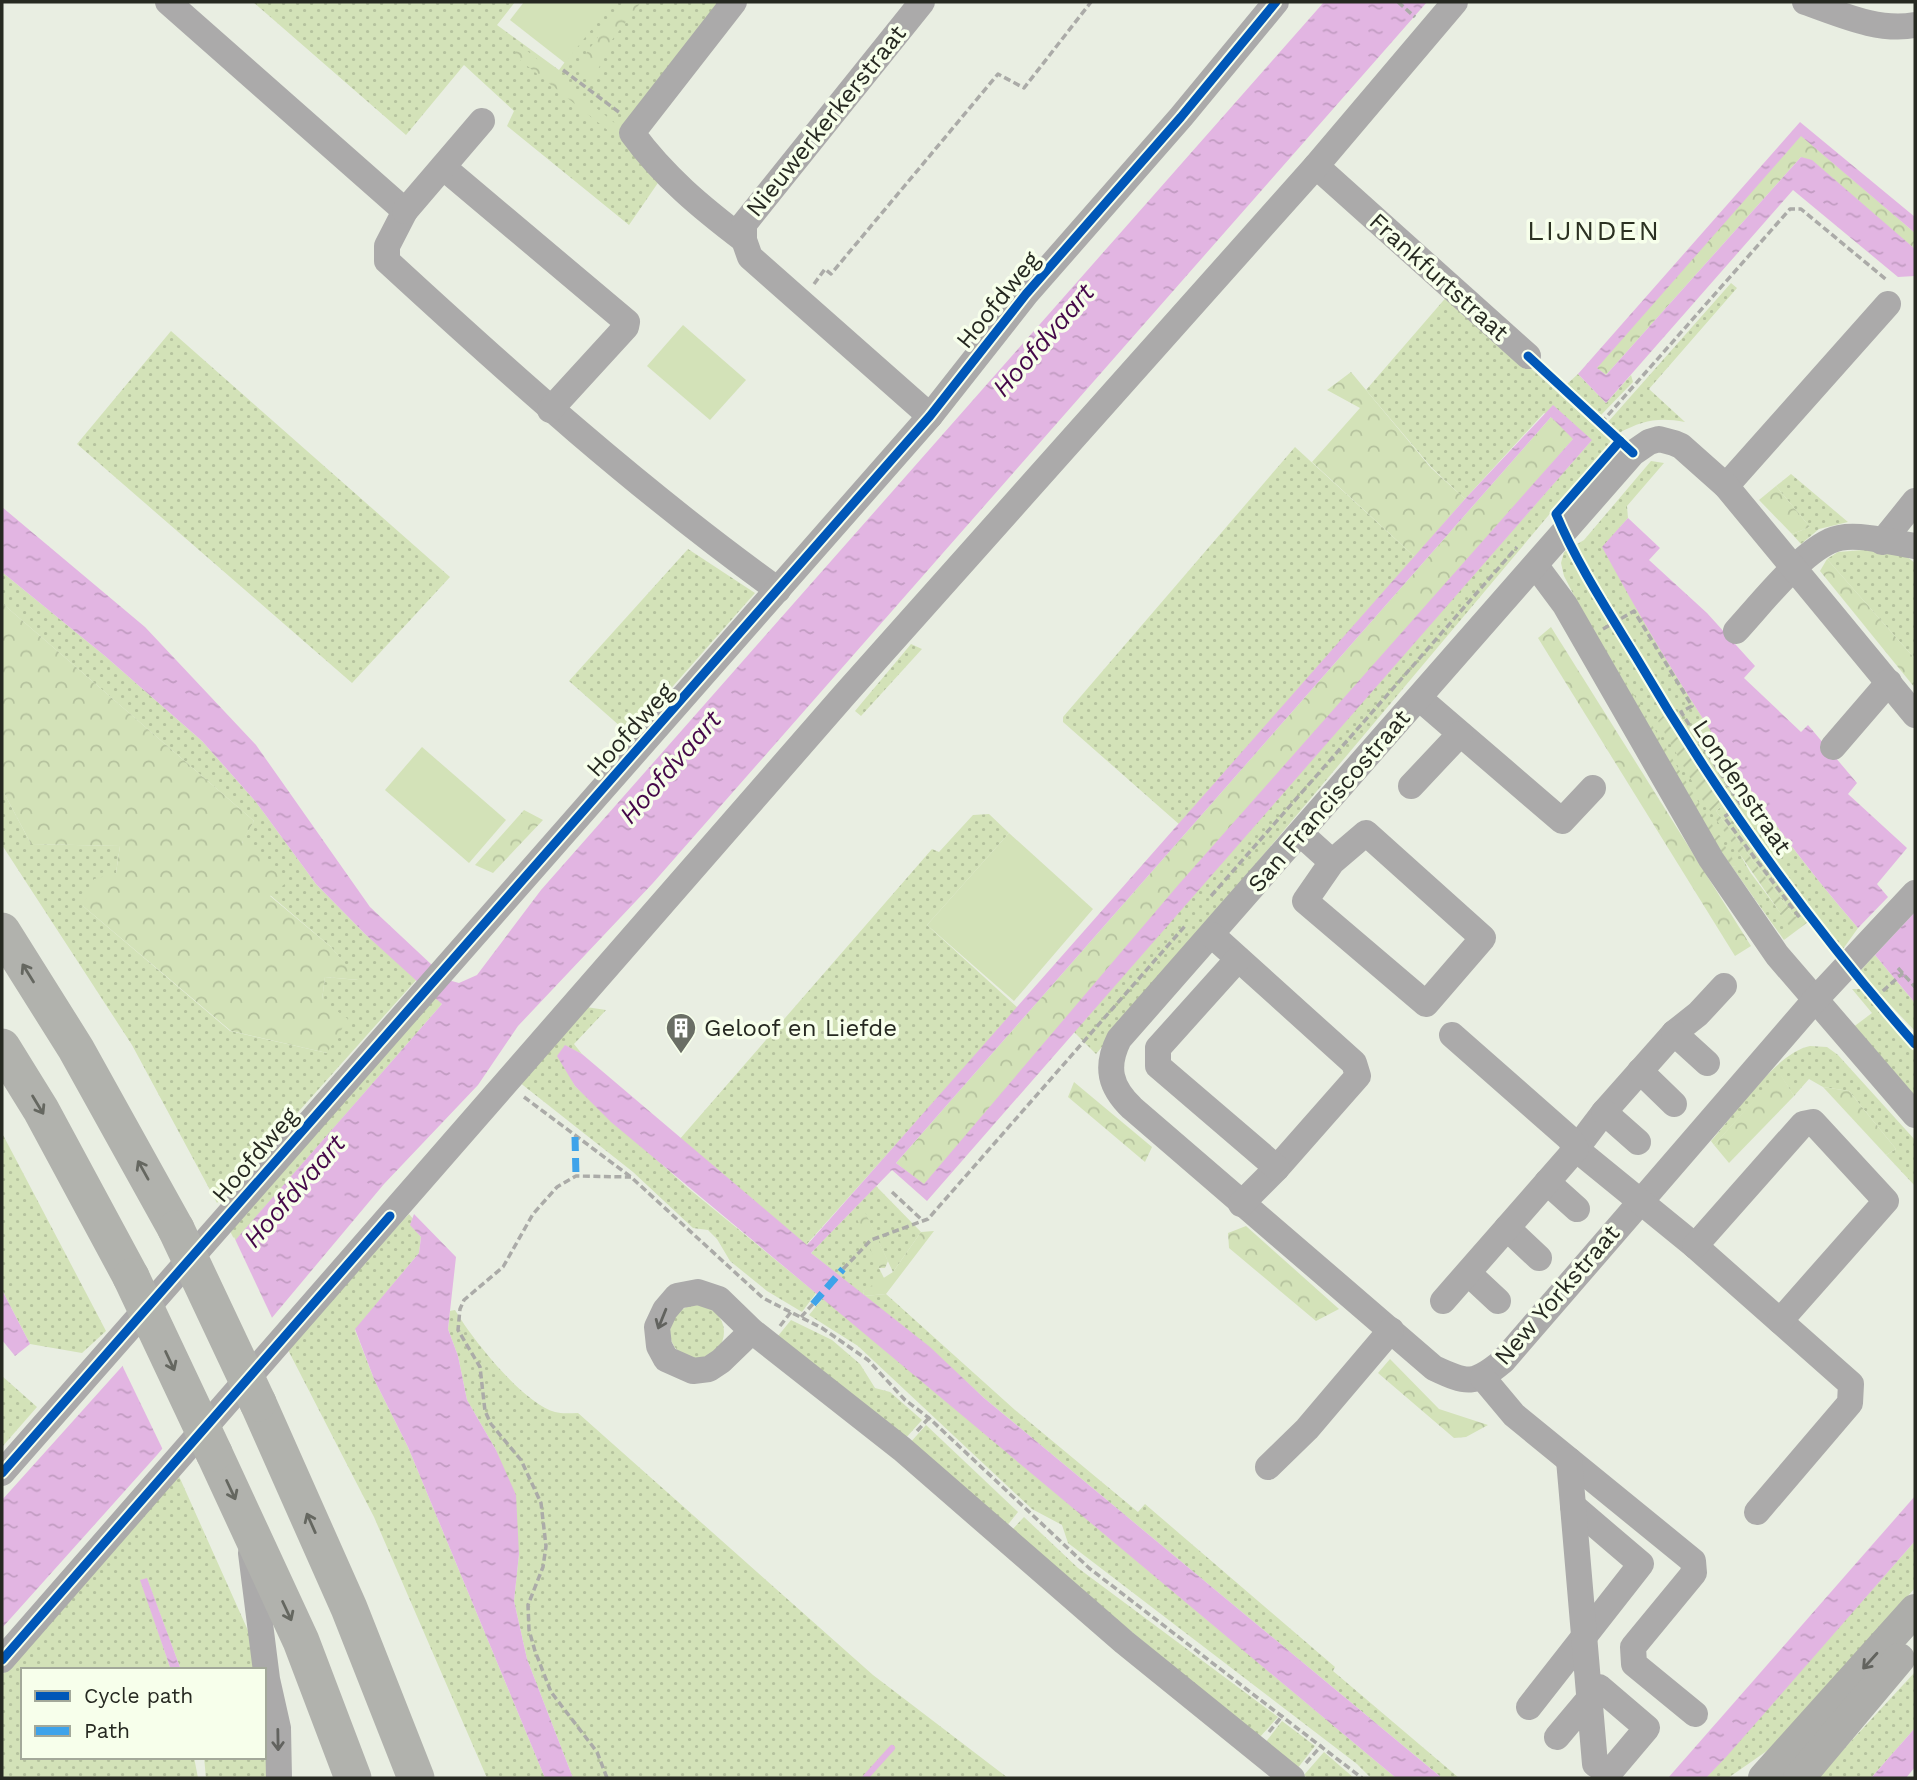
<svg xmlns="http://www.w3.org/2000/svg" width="1917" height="1780" font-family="'Work Sans',sans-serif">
<defs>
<pattern id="grass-dots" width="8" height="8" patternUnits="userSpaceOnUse" patternTransform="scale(1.75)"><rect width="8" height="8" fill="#d3e2b8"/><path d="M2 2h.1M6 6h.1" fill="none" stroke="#b5c29e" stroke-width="1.8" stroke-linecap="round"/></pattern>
<pattern id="forest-crowns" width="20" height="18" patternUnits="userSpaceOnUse" patternTransform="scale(1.75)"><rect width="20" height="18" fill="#d3e2b8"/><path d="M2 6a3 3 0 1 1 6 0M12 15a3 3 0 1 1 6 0" fill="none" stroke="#b5c29e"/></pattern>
<pattern id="garden-furrows" width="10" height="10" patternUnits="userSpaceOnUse" patternTransform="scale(1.75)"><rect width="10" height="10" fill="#d3e2b8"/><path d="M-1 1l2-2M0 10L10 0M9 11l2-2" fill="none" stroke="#b5c29e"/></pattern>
<pattern id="water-ripples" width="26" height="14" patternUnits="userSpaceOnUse" patternTransform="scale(1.75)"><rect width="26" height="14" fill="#e2b5e2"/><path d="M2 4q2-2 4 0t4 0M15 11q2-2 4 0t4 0" fill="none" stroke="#c29cc2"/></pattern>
</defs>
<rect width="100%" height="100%" fill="#e9eee2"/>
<!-- grass -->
<g fill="url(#grass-dots)">
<path d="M253,2h262l-18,23 62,45 50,-68h120l-91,117 24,58 -33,48 -122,-99 7,-15 -50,-46 -58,70z"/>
<path d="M1731,283l6,5 -88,101 36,33c-26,-5 -42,-2 -66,11l-11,-11z"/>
<path d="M1449,294l162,147 -515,613 -23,-23 518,-590 -47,-28 -79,86 -33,-31 -66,-78z"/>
<path d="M171,331l279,246 -98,106 -275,-239z"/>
<path d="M1578,374l28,29 25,-28 2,7 -32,33 -34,-31z"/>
<path d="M1295,447l120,110 -235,268 -117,-103v-5z"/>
<path d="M1651,461l13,2 -37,43 1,12 -25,29c72,135 155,265 255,381l-15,21 -33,-42 -15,10 -79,-106 7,-6 -60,-88 87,155 41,55 -7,13 -52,-73 4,-1 -134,-216 -38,-74 -3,-13 3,-11 20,-12z"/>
<path d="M1791,474l57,48 -29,7 -18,15 -9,-10 18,-7 -34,-41z"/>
<path d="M688,549l67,44 -125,142 -61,-54z"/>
<path d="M1876,549l30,7 9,7v96l-88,-100 11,-7z"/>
<path d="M2,572l103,84 97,85 54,61 60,82 49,50 52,45 -200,224 -85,-158 -130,-200v-56l29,55 89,2 -4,27 -33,33 147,125 97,22 -5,-53 3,-23 33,3 -27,-33 -61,-52 -28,-54 12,-20 -252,-218z"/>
<path d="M911,644l11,5 -61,67 -6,-5z"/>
<path d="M989,814l20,19 -82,92 91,83 -212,237 -127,-105 253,-291 7,3 34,-37z"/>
<path d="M1875,955l40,48v28l-56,-59z"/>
<path d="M1852,989h8l55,59v54l-63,-74 20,-15z"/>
<path d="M435,995l7,9 -207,237 -7,-14z"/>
<path d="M586,1007l20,3 -32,34 8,10 -17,-8v20l10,20 113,102 128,105 -14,19 -35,-21 -37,-30 -13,-22 -9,-9 -15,-2 -60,-56 -114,-90z"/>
<path d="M1810,1046l17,1 11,8 77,85v46l-29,-31 10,-6 -47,-58 -26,-4 -14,-8 -15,17 -15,-23 -65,72 -3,-4c23,-26 66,-89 99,-95z"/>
<path d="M2,1133l104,198 -24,22 -52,-9 -28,-54z"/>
<path d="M876,1186l45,46 -28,40 -28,-59 14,55 6,12 -22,11 1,5 22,-2 129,116 123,102 7,-8 190,163 -2,4 126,107h-17l-458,-380c-55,-52 -115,-97 -173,-145z"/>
<path d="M409,1214l5,6 -3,5 10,12 -2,16 -64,77 19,49 34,68 137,331h-58l-113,-261 -88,-171z"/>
<path d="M823,1298l42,35 531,445h-25l-14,-14 -289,-221 -6,-18 -30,-16 -174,-163 -49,-31z"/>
<circle cx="697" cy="1332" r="27"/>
<path d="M455,1310c17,29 68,93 100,102 7,2 16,1 23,1l295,262 135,103h-435l-46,-119 -13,-58 5,-47 -23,-104 -29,-50 -9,-44 -10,-27 2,-18z"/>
<path d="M791,1320l41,20 28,24 15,24 15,4 32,28 -18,20 -126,-104z"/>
<path d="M2,1376l35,31 -35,40z"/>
<path d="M926,1425l92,87 -12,15 -97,-83z"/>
<path d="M178,1474l72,161 9,35h-78l-34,-91 -6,1 30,90h-148v87h171l4,21h-196v-103z"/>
<path d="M1024,1517l54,51 200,149 -19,21 -248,-207z"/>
<path d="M1915,1541v47l-141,158 -46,32h-22z"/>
<path d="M1915,1672v56l-44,50h-54z"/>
<path d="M264,1693l7,85h-65l-2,-21h60z"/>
<path d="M1282,1721l33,25 -18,23 -32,-26z"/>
<path d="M1324,1752l30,26h-46l-4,-3z"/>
</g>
<!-- forest -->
<g fill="url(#forest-crowns)">
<path d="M624,2h17l-29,38 -19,40 -17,-13z"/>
<path d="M514,40l109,90 -3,10 -104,-83z"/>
<path d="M1801,135l114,98v16l-114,-92 -195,218 -10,-7z"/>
<path d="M1351,372l80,96 34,31 -50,58 -103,-95 48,-54 -33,-18z"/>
<path d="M1551,417l23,21 -650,747 -28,-22z"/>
<path d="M1776,486l34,41 -18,7 -33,-34z"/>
<path d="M1827,559l88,100v29l-95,-117z"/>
<path d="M2,603l252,218 -12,21 45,40 -17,14 61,51 28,33 -34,-3 -3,23 26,19 -21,34 -96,-22 -148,-125 11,-27 22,-6 4,-27 -89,-2 -29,-55z"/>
<path d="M1551,627l200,319 -16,10 -197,-318z"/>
<path d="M524,810l19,10 -50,53 -18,-8z"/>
<path d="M1779,1072l15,24 -65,67 -15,-18z"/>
<path d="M1074,1082l78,65 -7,15 -77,-65z"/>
<path d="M1823,1087l26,4 47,58 -10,6z"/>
<path d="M865,1212l23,49 -3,7h-6l-23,-51z"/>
<path d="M1246,1226l93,83 -23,12 -87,-73 -1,-15z"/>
<path d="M934,1231l-48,63 -22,2 -1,-5 30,-19 28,-40z"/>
<path d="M1390,1359l49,50 49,16 -22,12 -12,1 -76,-65z"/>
</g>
<!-- garden -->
<g fill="url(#garden-furrows)">
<path d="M1605,647l132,219 -5,1 -12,-17 -118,-200z"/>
<path d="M1663,716l60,89 -7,6 79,106 4,-4 9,9 -24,18 6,-13 -88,-128 -44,-78z"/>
</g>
<!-- pitch -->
<g fill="#d3e2b8">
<path d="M524,2h89l-48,61 -55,-43z"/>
<path d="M683,325l63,55 -36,40 -63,-54z"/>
<path d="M422,747l84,73 -37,43 -84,-73z"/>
<path d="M1009,833l84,76 -79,92 -87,-76z"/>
</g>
<!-- water -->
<g fill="url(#water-ripples)" fill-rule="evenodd">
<path d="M1324,2h103l-774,881 -135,143 -40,59 -94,99 -227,271 -155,173v-128l222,-247 218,-249 -77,-70 -49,-50 -60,-82 -54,-61 -97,-85 -103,-84v-65l143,120 111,118 114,162 78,73 11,3 18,-8 64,-85z"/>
<path d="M1800,122l115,95v16l-114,-97 -204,232 9,7 195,-218 11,3 103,89v27l-17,1 -105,-87 -187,213 -28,-29z"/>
<path d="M1553,405l39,35 -665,761 -35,-31 -81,83 119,94 54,51 458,380h-46l-785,-656 -36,-36 -18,-30 8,-11 17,9 225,191 658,-746zM1551,417l22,22 -394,445 -255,300 -28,-21z"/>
<path d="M1628,518l32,30 -11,12 58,53 48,53 -11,12 57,54 7,-7 49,58 -9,11 59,54 -30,36 11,13 -30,31c-100,-116 -183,-246 -256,-381z"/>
<path d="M1915,912v91l-40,-48z"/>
<path d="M414,1214l42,43 -8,72 10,27 9,44 29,50 20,45 3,59 -5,47 13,58 46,119h-28l-137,-331 -34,-68 -19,-50 64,-76 2,-16 -11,-12z"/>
<path d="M2,1290l28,54 -15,12 -13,-16z"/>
<path d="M1915,1496v45l-188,215 -21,22h-38z"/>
<path d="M147,1578l34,92h-10l-31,-90z"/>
<path d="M1915,1728v39l-9,11h-35z"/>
</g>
<!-- pier -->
<path fill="#e9eee2" d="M234,1237l40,85 -110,130 -43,-89z"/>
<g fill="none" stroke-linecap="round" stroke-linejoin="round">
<!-- stream -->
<path stroke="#e2b5e2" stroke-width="6" d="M865,1778l27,-30"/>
<!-- path -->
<g stroke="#ababa8" stroke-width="3.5" stroke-dasharray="7 3.5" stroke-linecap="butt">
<path d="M1398,2l17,15"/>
<path d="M563,70l57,43"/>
<path d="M814,284l11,-15 6,5 167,-200 26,14 67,-86"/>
<path d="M1601,423l189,-214h11l87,72"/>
<path d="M1603,629l31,-18 58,95 -11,6 60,93 -17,12 76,101"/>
<path d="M1211,896l306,-349"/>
<path d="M1898,968l17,19"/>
<path d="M1875,998l28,-25"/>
<path d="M524,1097l107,80 132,121 59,30 46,32 37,40 24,18 160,150 273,210"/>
<path d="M892,1192l29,27"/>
<path d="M843,1269l28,-29 57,-21 257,-293"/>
<path d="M801,1317l12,-13"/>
<path d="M780,1326l11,-14"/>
<path d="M917,1431l11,-12"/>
<path d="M1269,1732l14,-17"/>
<path d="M1306,1763l16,-18"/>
<path d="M607,1778l-10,-26 -46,-60 -16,-41 -6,-21 -1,-25 15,-38 3,-21 -5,-43 -20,-43 -30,-36 -6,-13 -5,-44 -22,-37 2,-21 4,-9 39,-33 30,-53 24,-27 19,-11 55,1"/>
</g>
<!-- minor -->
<g stroke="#abaaaa" stroke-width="26">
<path d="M168,2l237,209 -18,35v15c126,116 252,229 391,329"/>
<path d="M734,2l-102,131c32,44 70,75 112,107"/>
<path d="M922,2l-178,222v16l6,17 180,159"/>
<path d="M1805,2c35,12 73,30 110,23"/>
<path d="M1316,166l212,190"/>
<path d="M443,167l184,155 -1,5 -76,83"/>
<path d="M405,211l77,-90"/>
<path d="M1726,486l162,-182"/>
<path d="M1882,542l33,-41"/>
<path d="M1536,566l29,39 146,254 66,96 138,160"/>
<path d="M1736,631c24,-26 62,-75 94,-90 22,-11 61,2 85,5"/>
<path d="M1419,698l143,123 31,-33"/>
<path d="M1915,715l-189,-229 -45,-40 -7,-3 -15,-4 -10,3 -16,11 -514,586c-14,28 -9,48 13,69l302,260c34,16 40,17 69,-7l311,-360 101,-108"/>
<path d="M1833,747l56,-65"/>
<path d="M1411,786l49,-52"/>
<path d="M1301,834l31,28 34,-29 117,105 -57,66 -121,-103 27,-39"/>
<path d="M1212,935l142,128 4,13 -81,92 -36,36"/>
<path d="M1238,959l-80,89v18l119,102"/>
<path d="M1724,986l-26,28 -24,19 -70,79 -28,37 119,97 156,138 -1,19 -93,109"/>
<path d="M1674,1033l33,30"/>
<path d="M1640,1071l34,33"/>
<path d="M1604,1112l34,30"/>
<path d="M1547,1182l30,27"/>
<path d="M1507,1228l32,30"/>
<path d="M1695,1246l108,-122 10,-2 73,79 -106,120"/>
<path d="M1468,1273l30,28"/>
<path d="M1443,1301l133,-152 -7,-11 -117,-103"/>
<path d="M752,1331l-31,30 -12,8 -16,2 -27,-12 -7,-13 -2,-19 8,-17 12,-14 21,-4 21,7 33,32 150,118 222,193 168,136"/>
<path d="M1483,1378l31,37 179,146 1,12 -61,74 1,17 61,50"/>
<path d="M1268,1467l39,-38 84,-99"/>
<path d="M2,1473l928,-1057 96,-122 155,-177 95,-115"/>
<path d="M251,1553l16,126 11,49 1,50"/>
<path d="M2,1660l844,-967 470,-527 139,-164"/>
<path d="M1529,1707l112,-143 -68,-58"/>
<path d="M1557,1737l42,-50 48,41 -38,45 -14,-9c-9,-102 -17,-203 -26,-304"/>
</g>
<!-- major -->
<g stroke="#adadaa" stroke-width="32">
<path d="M1764,1778l151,-168"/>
<path d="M1799,1778l100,-119"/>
</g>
<!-- highway -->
<g stroke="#b1b2ad" stroke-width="37">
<path d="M2,931l74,118 100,180"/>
<path d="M2,1047l39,63 90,167"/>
<path d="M258,1403l91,205 67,170"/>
<path d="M214,1453l87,188 52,137"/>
</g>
<!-- highway-bridge -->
<g stroke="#b1b2ad" stroke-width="37">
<path d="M176,1229l82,174"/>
<path d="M131,1277l83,176"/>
</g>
<!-- quiet -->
<g stroke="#3ea3ea" stroke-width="7" stroke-dasharray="14 7" stroke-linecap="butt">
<path d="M575,1137l1,39"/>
<path d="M813,1304l30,-35"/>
</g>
<!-- cycleway casing -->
<g stroke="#f7ffeb" stroke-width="13">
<g id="cycleway">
<path d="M1528,356l105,97"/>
<path d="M1620,441l-64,73c21,50 52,97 80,143 81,138 173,267 279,387"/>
<path d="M2,1473l928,-1057 96,-122 155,-177 95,-115"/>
<path d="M2,1660l388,-444"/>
</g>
</g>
<!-- cycleway -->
<use href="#cycleway" stroke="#0057b8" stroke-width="9"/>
</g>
<!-- one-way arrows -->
<defs><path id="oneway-shaft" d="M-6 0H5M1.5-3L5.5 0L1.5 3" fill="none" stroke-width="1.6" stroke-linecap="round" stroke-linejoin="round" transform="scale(1.75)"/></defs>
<g stroke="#656760">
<use href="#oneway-shaft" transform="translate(28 973) rotate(-122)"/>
<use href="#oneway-shaft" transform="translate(38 1105) rotate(59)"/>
<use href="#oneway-shaft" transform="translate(143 1170) rotate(-119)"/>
<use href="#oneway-shaft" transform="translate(170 1361) rotate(65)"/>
<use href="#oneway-shaft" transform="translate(231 1490) rotate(65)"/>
<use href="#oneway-shaft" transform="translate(311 1523) rotate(-114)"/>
<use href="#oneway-shaft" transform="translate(287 1611) rotate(65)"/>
</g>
<g stroke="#62635f">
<use href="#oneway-shaft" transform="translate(662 1319) rotate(112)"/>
<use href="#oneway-shaft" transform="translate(278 1740) rotate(89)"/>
</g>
<use stroke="#63645f" href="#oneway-shaft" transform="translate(1870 1661) rotate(132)"/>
<!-- icons -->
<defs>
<g id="building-pin" transform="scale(1.575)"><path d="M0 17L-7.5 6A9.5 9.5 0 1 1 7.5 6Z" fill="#6a6e65" stroke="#f7ffeb"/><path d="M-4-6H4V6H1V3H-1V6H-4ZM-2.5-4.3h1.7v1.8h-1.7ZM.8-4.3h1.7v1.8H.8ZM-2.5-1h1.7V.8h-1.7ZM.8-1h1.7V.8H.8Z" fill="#fff"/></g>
</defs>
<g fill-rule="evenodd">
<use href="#building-pin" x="681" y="1028"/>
</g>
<g text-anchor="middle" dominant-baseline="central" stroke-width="7" stroke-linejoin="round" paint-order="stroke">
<!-- street labels -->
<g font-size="24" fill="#262921" stroke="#f7ffeb">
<text transform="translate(826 121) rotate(-51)">Nieuwerkerkerstraat</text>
<text transform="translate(1439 277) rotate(42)">Frankfurtstraat</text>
<text transform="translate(998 300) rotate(-51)">Hoofdweg</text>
<text transform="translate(630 730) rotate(-48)">Hoofdweg</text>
<text transform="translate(1742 787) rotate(56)">Londenstraat</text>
<text transform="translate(1329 801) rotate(-49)">San Franciscostraat</text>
<text transform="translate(255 1155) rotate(-49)">Hoofdweg</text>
<text transform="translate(1557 1295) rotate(-49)">New Yorkstraat</text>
</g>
<!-- poi labels -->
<g font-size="24" fill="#262921" stroke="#f7ffeb" text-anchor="start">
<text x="704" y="1028">Geloof en Liefde</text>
</g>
<!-- water labels -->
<g font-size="26" font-style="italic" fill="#450849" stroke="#f7ffeb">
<text transform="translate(1043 340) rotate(-49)">Hoofdvaart</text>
<text transform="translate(670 767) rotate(-49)">Hoofdvaart</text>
<text transform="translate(294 1191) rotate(-49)">Hoofdvaart</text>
</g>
<!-- quarter labels -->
<g font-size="28" letter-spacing="2" fill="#2c3122" stroke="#f7ffeb">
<text x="1594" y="230">LIJNDEN</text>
</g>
</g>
<!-- border -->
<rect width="1917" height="1780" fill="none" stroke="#262921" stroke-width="7"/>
<!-- legend -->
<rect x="21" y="1668" width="245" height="91" fill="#f7ffeb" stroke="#a3a99a" stroke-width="2"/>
<rect x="35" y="1691" width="35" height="10" fill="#0057b8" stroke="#a3a99a" stroke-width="2"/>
<text x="84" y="1703" font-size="21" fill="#262921">Cycle path</text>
<rect x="35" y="1726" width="35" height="10" fill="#3ea3ea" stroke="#a3a99a" stroke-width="2"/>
<text x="84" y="1738" font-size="21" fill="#262921">Path</text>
</svg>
